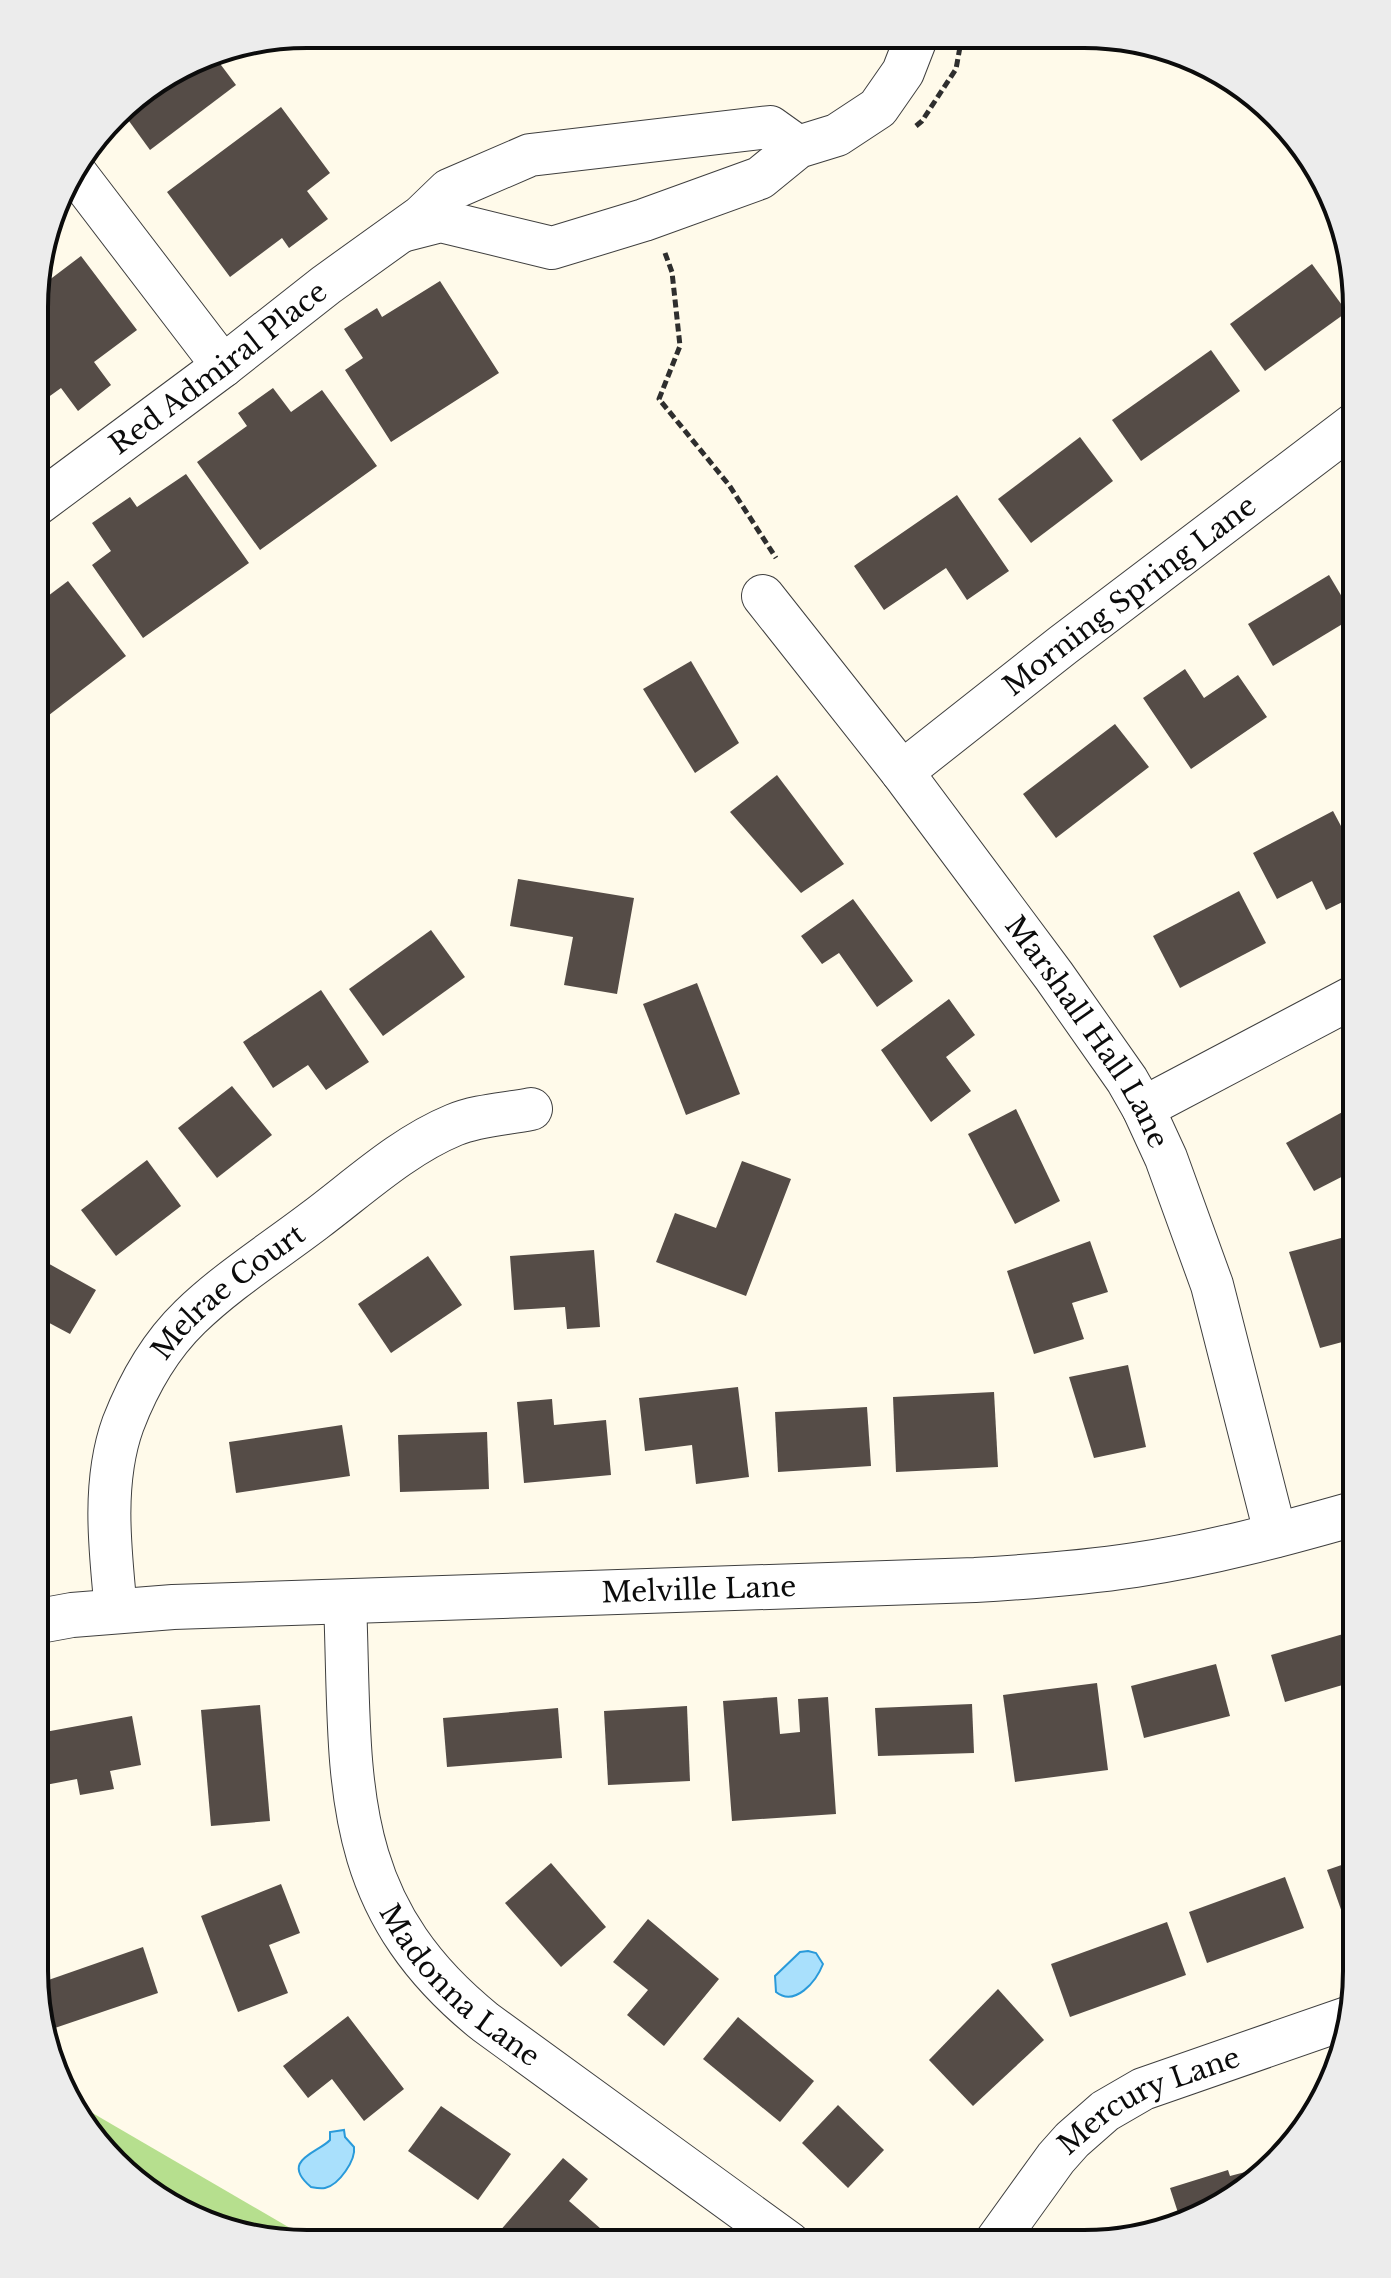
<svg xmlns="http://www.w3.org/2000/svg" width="1391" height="2278" font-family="'Libre Baskerville',serif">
<rect width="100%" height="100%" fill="#fffaea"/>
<!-- forest -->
<path fill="#b6df8e" d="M77,2104l237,138h-42l-132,-55z"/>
<!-- water -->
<g fill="#a9e0fc" stroke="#299ada" stroke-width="2">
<path d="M808,1951l8,2 7,11c-7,18 -28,43 -47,28l-1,-16 25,-24z"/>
<path d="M344,2130l1,7 9,10c2,13 -15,38 -29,41 -5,1 -9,0 -14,-1 -32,-27 7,-34 19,-47v-8z"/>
</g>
<!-- building -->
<g fill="#554c47">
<path d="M212,53l24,32 -86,65 -29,-40 6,-8 76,-47z"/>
<path d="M281,107l49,66 -23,18 21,28 -39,29 -7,-10 -52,39 -63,-85z"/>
<path d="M1337,205l5,26h-1l-11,-23z"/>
<path d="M81,256l56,74 -43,32 17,23 -33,26 -17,-23 -25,18v-116z"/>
<path d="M1312,264l35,48 -82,59 -35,-47z"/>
<path d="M440,281l59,92 -108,69 -46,-72 18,-12 -19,-29 33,-21 5,9z"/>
<path d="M1211,350l29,41 -99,70 -29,-41z"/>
<path d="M273,388l18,24 31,-22 55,76 -117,84 -63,-88 50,-36 -9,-13z"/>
<path d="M1080,437l33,44 -82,62 -33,-44z"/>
<path d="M186,474l63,89 -106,75 -51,-73 19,-14 -19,-28 38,-26 7,10z"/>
<path d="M957,495l52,76 -42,29 -21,-32 -62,42 -30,-44z"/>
<path d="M1329,575l25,42 -81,49 -25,-42z"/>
<path d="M68,581l58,75 -90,69v-120z"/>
<path d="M691,661l48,82 -44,30 -52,-84z"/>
<path d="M1185,669l19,29 34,-23 29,42 -76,52 -48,-71z"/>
<path d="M1115,724l34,43 -93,71 -33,-44z"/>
<path d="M777,775l67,89 -43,29 -71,-81z"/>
<path d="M1333,811l24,45v39l-31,15 -14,-29 -35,18 -24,-46z"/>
<path d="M518,879l116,19 -17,96 -53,-9 9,-48 -63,-11z"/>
<path d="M1239,891l27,52 -86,45 -27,-52z"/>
<path d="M853,899l60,82 -36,26 -38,-54 -17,11 -21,-28z"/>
<path d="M431,930l34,47 -82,59 -34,-47z"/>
<path d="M697,983l43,111 -54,21 -43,-111z"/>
<path d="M321,990l48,72 -43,28 -18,-25 -35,23 -30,-46z"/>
<path d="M949,999l26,36 -29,22 25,34 -40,31 -50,-72z"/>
<path d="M232,1086l40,49 -55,43 -39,-50z"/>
<path d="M1357,1104v65l-43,22 -28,-48z"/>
<path d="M1016,1109l44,92 -45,23 -47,-90z"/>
<path d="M147,1160l34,46 -65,50 -35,-46z"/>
<path d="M742,1161l49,18 -45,117 -90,-34 19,-49 41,15z"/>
<path d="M1341,1238l16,55v45l-37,10 -31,-96z"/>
<path d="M1090,1241l18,51 -36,11 12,36 -50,15 -27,-83z"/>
<path d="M594,1250l6,77 -33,2 -2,-22 -51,3 -4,-54z"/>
<path d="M35,1256l61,34 -26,44 -30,-16 -5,8z"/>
<path d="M428,1256l34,49 -71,48 -33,-49z"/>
<path d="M1128,1365l18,82 -52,11 -25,-81z"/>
<path d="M738,1387l11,90 -53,7 -4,-39 -47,6 -6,-53z"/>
<path d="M994,1392l4,75 -102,5 -3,-75z"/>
<path d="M552,1399l2,26 52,-5 5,55 -87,8 -7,-81z"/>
<path d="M867,1407l4,59 -93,6 -3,-60z"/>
<path d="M342,1425l8,51 -114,17 -7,-51z"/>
<path d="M487,1432l2,57 -89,3 -2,-57z"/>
<path d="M1357,1630l-1,51 -71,21 -14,-47z"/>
<path d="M1216,1664l14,52 -86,22 -13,-52z"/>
<path d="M1097,1683l11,87 -93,12 -12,-87z"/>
<path d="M777,1697l3,37 20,-2 -2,-33 30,-2 8,117 -104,7 -9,-120z"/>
<path d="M972,1704l2,49 -96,3 -3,-48z"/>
<path d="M260,1705l10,116 -59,5 -10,-116z"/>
<path d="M687,1706l3,75 -82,4 -4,-74z"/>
<path d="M558,1708l4,50 -115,9 -4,-49z"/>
<path d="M132,1716l9,49 -31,6 4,18 -34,6 -3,-16 -37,7 -6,-28v-24z"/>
<path d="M1356,1860v53l-12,5 -17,-48z"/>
<path d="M551,1863l55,64 -45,40 -56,-64z"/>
<path d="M1285,1877l19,51 -97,35 -18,-51z"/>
<path d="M281,1884l19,49 -31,12 19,48 -50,19 -37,-96z"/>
<path d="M648,1919l71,60 -55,67 -37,-31 21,-25 -35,-28z"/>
<path d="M1167,1922l19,53 -116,42 -19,-53z"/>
<path d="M143,1947l15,46 -112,38 -9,-47z"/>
<path d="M998,1989l46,51 -71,66 -44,-46z"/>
<path d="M348,2016l56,73 -40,32 -32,-42 -24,19 -25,-32z"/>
<path d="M738,2017l76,64 -34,41 -77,-63z"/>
<path d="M838,2105l46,45 -36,38 -46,-45z"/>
<path d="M441,2106l70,48 -33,46 -70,-49z"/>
<path d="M563,2158l25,21 -19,22 48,42 -66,-1 -3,-2 -3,2h-50l-3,-2z"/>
<path d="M1228,2170l2,6 23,-6 1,3 -66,50 -6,2 -12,-37z"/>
</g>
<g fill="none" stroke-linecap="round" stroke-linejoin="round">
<!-- minor casing -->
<g stroke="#3f3f3f" stroke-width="44">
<g id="minor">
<path d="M74,171l149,195"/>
<path d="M402,231l39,-10 111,27 92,-28 116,-42 38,-31 39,-12 41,-27 25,-36 14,-36"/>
<path id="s1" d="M36,505l187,-139 103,-81 96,-69 27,-26 81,-35 240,-28 28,20"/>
<path id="s2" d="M763,596l139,176 152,204 73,104 16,28 23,50 46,127 64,251"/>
<path id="s3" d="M902,772l161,-127 294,-223"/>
<path d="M1143,1108l214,-113"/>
<path id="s4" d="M345,1602c7,173 -10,299 140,420l304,221"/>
<path id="s5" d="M116,1610c-6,-60 -14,-128 7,-186 15,-39 37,-78 67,-107 37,-36 83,-65 125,-97 44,-33 88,-74 139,-95 24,-10 52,-11 77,-16"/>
<path id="s6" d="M994,2244l62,-86 16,-18 33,-29 38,-22 207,-72"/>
</g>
</g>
<!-- tertiary casing -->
<g stroke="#3f3f3f" stroke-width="46">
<g id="tertiary">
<path id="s7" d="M34,1622l38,-7 101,-8 802,-27c53,-3 107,-7 160,-15 75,-11 148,-31 222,-52"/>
</g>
</g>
<!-- path -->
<g stroke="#2e2e2e" stroke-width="5" stroke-dasharray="8 4" stroke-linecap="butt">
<path d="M916,126l6,-5 34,-52 6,-33"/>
<path d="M665,253l7,19 8,74 -21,53 70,86 47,73"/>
</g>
<!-- minor -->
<use href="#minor" stroke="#fff" stroke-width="42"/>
<!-- tertiary -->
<use href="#tertiary" stroke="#fff" stroke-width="44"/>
</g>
<g text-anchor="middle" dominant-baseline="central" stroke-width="8" stroke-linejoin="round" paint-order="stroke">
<!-- street labels -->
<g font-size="28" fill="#0c0c0c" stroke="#fff">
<text stroke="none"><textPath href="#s1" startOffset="228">Red Admiral Place</textPath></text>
<text stroke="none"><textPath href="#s3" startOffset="288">Morning Spring Lane</textPath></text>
<text stroke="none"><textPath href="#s2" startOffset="544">Marshall Hall Lane</textPath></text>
<text stroke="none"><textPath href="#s5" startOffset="360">Melrae Court</textPath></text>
<text stroke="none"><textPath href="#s7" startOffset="666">Melville Lane</textPath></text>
<text stroke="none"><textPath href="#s4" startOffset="418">Madonna Lane</textPath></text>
<text stroke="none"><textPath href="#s6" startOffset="218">Mercury Lane</textPath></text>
</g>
</g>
<!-- crop -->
<path d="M0 0H1391V2278H0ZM307 48H1084A259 259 0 0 1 1343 307V1971A259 259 0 0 1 1084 2230H307A259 259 0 0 1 48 1971V307A259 259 0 0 1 307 48Z" fill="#ececec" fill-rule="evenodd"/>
<path fill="none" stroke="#0c0c0c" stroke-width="4" d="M307 48H1084A259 259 0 0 1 1343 307V1971A259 259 0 0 1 1084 2230H307A259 259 0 0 1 48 1971V307A259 259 0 0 1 307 48Z"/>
</svg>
